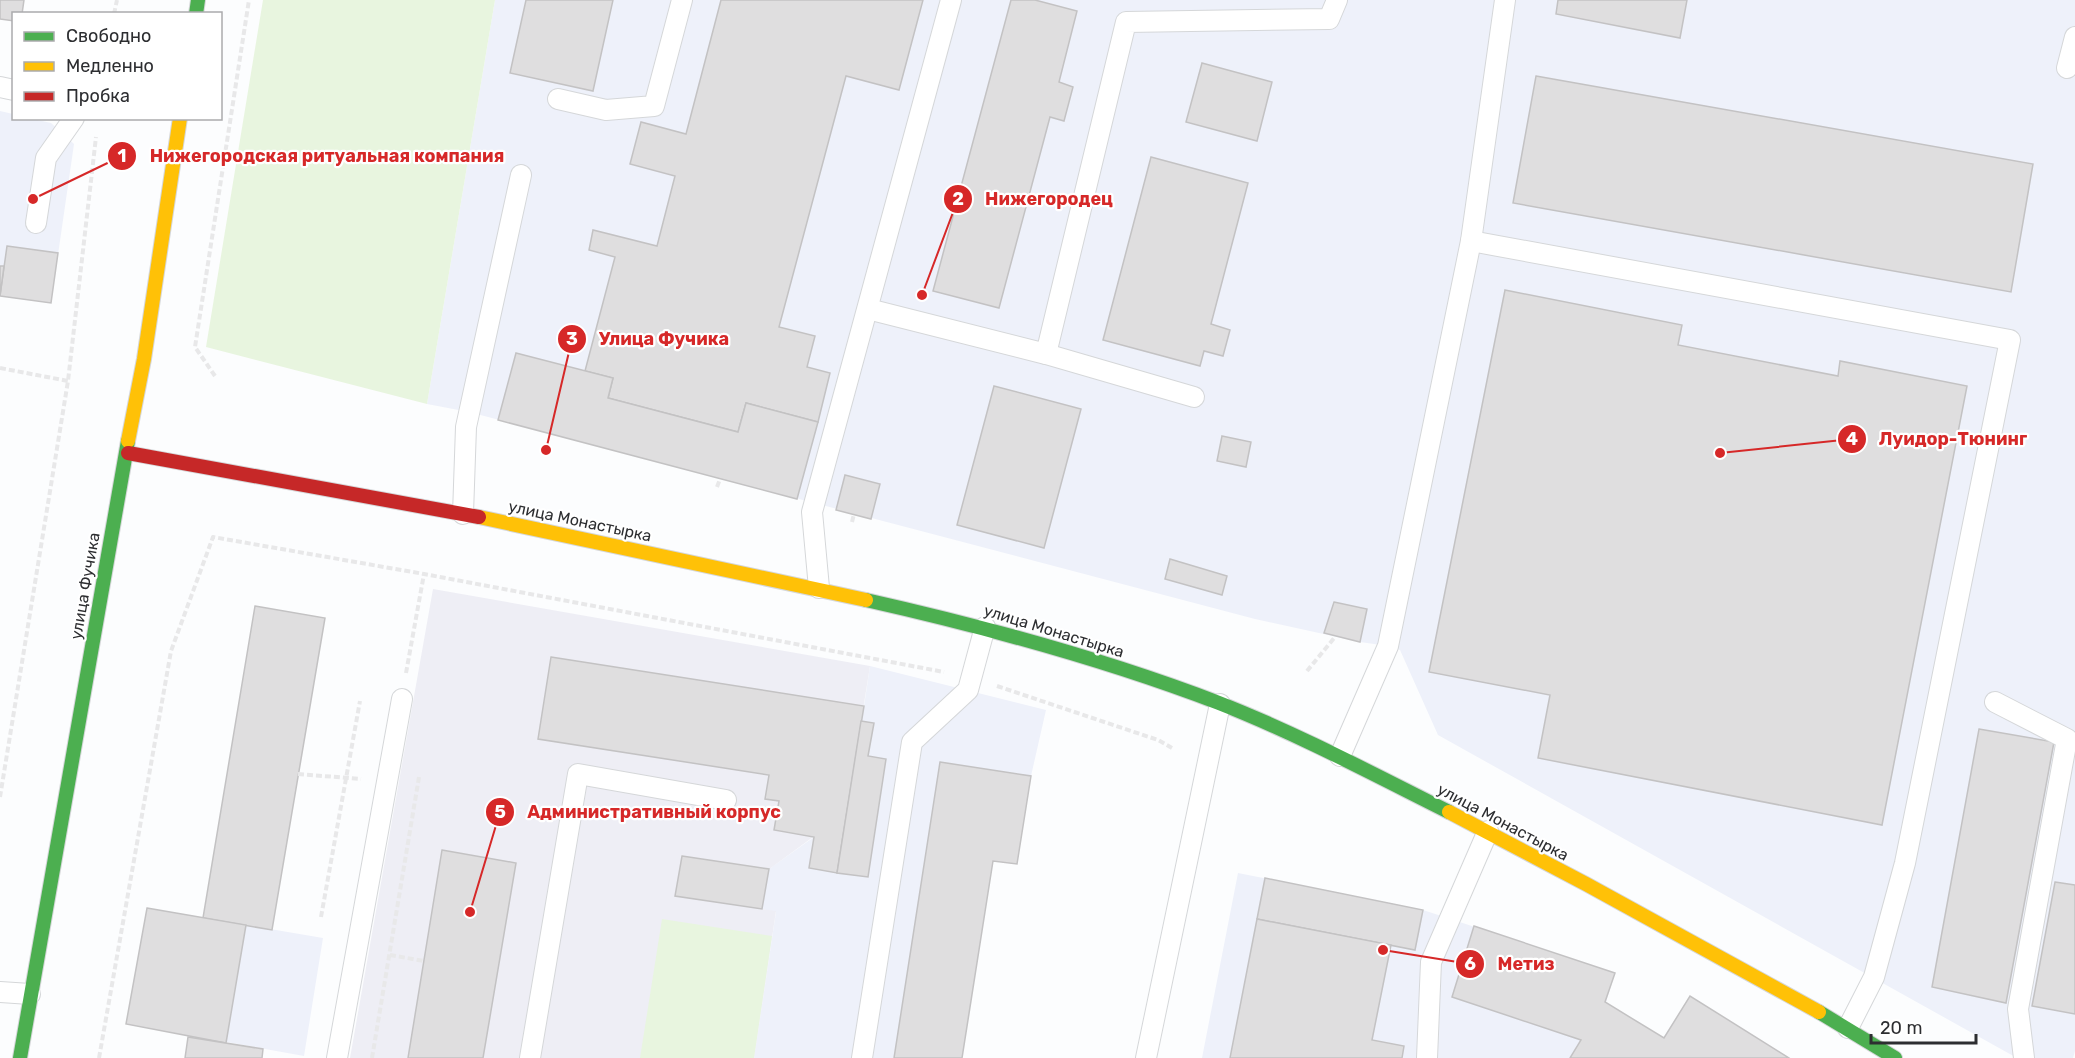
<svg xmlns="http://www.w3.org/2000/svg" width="2075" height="1058" font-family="Rubik,sans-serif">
<rect width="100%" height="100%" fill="#fcfdfe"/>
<!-- built -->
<g fill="#eef1fa">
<path d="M495,0h1580v1051l-2,7h-56l-579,-323 -38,-85 -12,-4 -28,-4 -105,-23 -786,-207 -42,-8z"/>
<path d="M0,111l13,3 1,4 19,1 18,4 23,21 -23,159 -51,-7z"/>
<path d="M870,666l176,44 -15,66 -14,88 -24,-3 -31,197h-208l22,-146 -14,-3 7,-40 45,-32 50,-131z"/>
<path d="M1238,873l185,37 192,63 -9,29 57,36 27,-42 99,62h-587z"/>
<path d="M147,908l176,30 -19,118 -178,-32z"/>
</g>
<!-- education -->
<path fill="#eeeef5" d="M433,589l437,77 -33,207 -28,-5 4,-31 -45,33 -6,39 14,2 -22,147h-404z"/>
<!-- green -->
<g fill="#e8f5df">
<path d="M263,0h232l-68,404 -221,-57z"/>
<path d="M662,919l110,17 -18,122h-114z"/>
</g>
<!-- building -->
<g fill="#dfdedf" stroke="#c3c2c3" stroke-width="1.5">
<path d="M0,0h24l-2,14h-8v7l-14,-2z"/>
<path d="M526,0h87l-20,91 -83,-18z"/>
<path d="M721,0h202l-24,90 -53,-14 -67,251 36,9 -8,31 23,6 -12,49 -72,-19 -8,29 -130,-34 5,-20 -28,-7 30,-114 -26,-7 4,-20 64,16 18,-70 -45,-12 11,-42 45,12z"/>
<path d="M1011,0h24l42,11 -18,71 14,5 -9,34 -14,-4 -51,191 -66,-17z"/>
<path d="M1558,0h129l-7,38 -124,-24z"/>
<path d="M1202,63l70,19 -15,59 -71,-19z"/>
<path d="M1536,76l497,88 -22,128 -498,-89z"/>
<path d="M1151,157l97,26 -37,141 19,6 -7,26 -19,-5 -4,15 -97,-26z"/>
<path d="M7,246l51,7 -7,50 -51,-7z"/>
<path d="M0,266h4l-4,30z"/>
<path d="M1505,290l177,35 -4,20 160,31 2,-15 127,25 -85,439 -344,-67 12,-63 -121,-23z"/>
<path d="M516,353l97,25 -5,20 130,34 8,-29 72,19 -21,77 -299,-79z"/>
<path d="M994,386l87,23 -37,139 -87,-23z"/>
<path d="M1222,436l29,6 -5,25 -29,-6z"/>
<path d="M845,475l35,9 -9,35 -35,-9z"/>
<path d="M1170,559l57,17 -5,19 -57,-16z"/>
<path d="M1334,602l33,7 -7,33 -36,-9z"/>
<path d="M255,606l70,12 -53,312 -69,-12z"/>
<path d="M551,657l313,49 -27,167 -28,-5 5,-31 -40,-7 5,-29 -14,-2 4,-24 -231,-36z"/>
<path d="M861,721l13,2 -6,33 18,3 -18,118 -31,-4z"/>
<path d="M1979,729l75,13 -48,261 -74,-16z"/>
<path d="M940,762l91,14 -14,88 -24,-3 -31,197h-68z"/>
<path d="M442,850l74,13 -33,195h-75z"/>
<path d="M682,856l87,13 -7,40 -87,-13z"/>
<path d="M1265,878l158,32 -8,40 -158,-31z"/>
<path d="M2055,882l20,3v129l-43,-8z"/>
<path d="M147,908l99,17 -20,118 -100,-19z"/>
<path d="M1257,919l134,26 -19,95 32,6 -2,12h-172z"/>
<path d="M1474,926l141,47 -10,29 59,36 26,-42 99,62h-219l11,-18 -129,-43z"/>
<path d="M188,1037l75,12 -1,9h-77z"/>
</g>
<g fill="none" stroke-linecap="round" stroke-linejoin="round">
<!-- lane casing -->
<g stroke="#d5d7d9" stroke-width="22">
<g id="lane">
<path d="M2067,68l8,-31"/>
<path d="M0,87l14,3"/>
<path d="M558,99l48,11 48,-4 28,-106"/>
<path d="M36,223l10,-65 28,-40"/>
<path d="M1471,241l539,99 -105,523 -31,114 -26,51"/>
<path d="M868,309l178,45 80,-332 203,-3 8,-19"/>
<path d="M1046,354l148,43"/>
<path d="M463,514l3,-87 55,-252"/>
<path d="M819,588l-7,-76 139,-512"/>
<path d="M1995,702l72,37 -49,270 6,49"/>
<path d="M1340,756l48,-110 83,-405 34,-241"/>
<path d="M0,992l30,2"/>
<path d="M337,1058l65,-359"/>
<path d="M530,1058l48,-284 148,26"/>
<path d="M862,1058l50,-316 56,-52 17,-63"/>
<path d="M1146,1058l74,-354"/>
<path d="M1427,1058l4,-96 57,-131"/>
</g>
</g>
<!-- fast casing -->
<g stroke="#d5d7d9" stroke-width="16">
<g id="fast">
<path d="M196,14l2,-14"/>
<path d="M866,600c120,27 238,59 353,103 79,31 154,71 230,109"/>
<path d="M1819,1012l76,46"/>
<path d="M20,1058l108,-617"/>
</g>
</g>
<!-- slow casing -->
<g stroke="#d5d7d9" stroke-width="16">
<g id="slow">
<path d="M128,441l16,-82 36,-241"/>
<path d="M479,517l387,83"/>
<path d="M1449,812l137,72 233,128"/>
</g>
</g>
<!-- jam casing -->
<g stroke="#d5d7d9" stroke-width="16">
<path id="jam" d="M128,453l351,64"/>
</g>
<!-- path -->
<g stroke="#e8e8e9" stroke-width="4" stroke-dasharray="6 3" stroke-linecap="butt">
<path d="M114,14l3,-14"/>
<path d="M0,368l68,13"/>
<path d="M215,376l-20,-29 54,-347"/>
<path d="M717,487l3,-8"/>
<path d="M852,522l2,-8"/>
<path d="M1307,671l28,-34"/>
<path d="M406,673l18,-99"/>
<path d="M997,686l161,54 14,8"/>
<path d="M298,774l63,5"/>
<path d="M0,797l68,-416 28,-244"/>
<path d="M321,917l39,-216"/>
<path d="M390,955l34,6"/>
<path d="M99,1058l72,-407 42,-114 211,37 520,98"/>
<path d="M372,1058l47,-281"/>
</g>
<!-- lane -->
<use href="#lane" stroke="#fff" stroke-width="20"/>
<!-- fast -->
<use href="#fast" stroke="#4caf50" stroke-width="14"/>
<!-- slow -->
<use href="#slow" stroke="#ffc107" stroke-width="14"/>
<!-- jam -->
<use href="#jam" stroke="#c62828" stroke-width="14"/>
</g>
<g text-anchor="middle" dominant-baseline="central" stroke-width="4.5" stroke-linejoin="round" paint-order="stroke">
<!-- street labels -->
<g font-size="16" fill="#2d2e31" stroke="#fff">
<text transform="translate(580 521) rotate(12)">улица Монастырка</text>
<text transform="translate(85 586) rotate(-80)">улица Фучика</text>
<text transform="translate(1054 631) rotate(17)">улица Монастырка</text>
<text transform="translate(1503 822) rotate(28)">улица Монастырка</text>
</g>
</g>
<!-- callouts -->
<path fill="none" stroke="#d62828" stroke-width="2" d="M33 199L122 156M922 295L958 199M546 450L572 339M1720 453L1852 439M470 912L500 812M1383 950L1470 964"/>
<g fill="#d62828" stroke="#fff" stroke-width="2">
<circle cx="33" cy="199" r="6"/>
<circle cx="922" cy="295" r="6"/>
<circle cx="546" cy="450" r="6"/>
<circle cx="1720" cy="453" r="6"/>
<circle cx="470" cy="912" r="6"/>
<circle cx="1383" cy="950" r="6"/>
<circle cx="122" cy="156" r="15"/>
<circle cx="958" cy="199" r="15"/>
<circle cx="572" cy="339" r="15"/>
<circle cx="1852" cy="439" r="15"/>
<circle cx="500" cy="812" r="15"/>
<circle cx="1470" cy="964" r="15"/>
</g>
<g font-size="18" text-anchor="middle" font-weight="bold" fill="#fff">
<text x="122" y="162">1</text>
<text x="958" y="205">2</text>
<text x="572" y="345">3</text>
<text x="1852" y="445">4</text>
<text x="500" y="818">5</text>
<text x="1470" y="970">6</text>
</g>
<g font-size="18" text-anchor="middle" font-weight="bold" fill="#d62828" stroke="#fff" stroke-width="4.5" stroke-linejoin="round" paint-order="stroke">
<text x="327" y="162">Нижегородская ритуальная компания</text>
<text x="1049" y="205">Нижегородец</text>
<text x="664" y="345">Улица Фучика</text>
<text x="1953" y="445">Луидор-Тюнинг</text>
<text x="654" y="818">Административный корпус</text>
<text x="1526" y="970">Метиз</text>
</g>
<!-- legend -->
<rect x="12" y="12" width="210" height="108" fill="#ffffff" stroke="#ababad" stroke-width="1.5"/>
<rect x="24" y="32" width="30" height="9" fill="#4caf50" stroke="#ababad" stroke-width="1.5"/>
<text x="66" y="42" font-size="18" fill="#2d2e31">Свободно</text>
<rect x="24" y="62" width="30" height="9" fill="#ffc107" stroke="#ababad" stroke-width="1.5"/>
<text x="66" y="72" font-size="18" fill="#2d2e31">Медленно</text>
<rect x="24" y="92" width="30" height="9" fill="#c62828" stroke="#ababad" stroke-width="1.5"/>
<text x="66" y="102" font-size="18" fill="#2d2e31">Пробка</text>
<!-- scale -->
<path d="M1871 1034v9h105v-9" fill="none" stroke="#2d2e31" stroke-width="3"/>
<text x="1880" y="1034" font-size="18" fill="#2d2e31" stroke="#ffffff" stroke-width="4.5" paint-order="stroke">20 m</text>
</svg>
